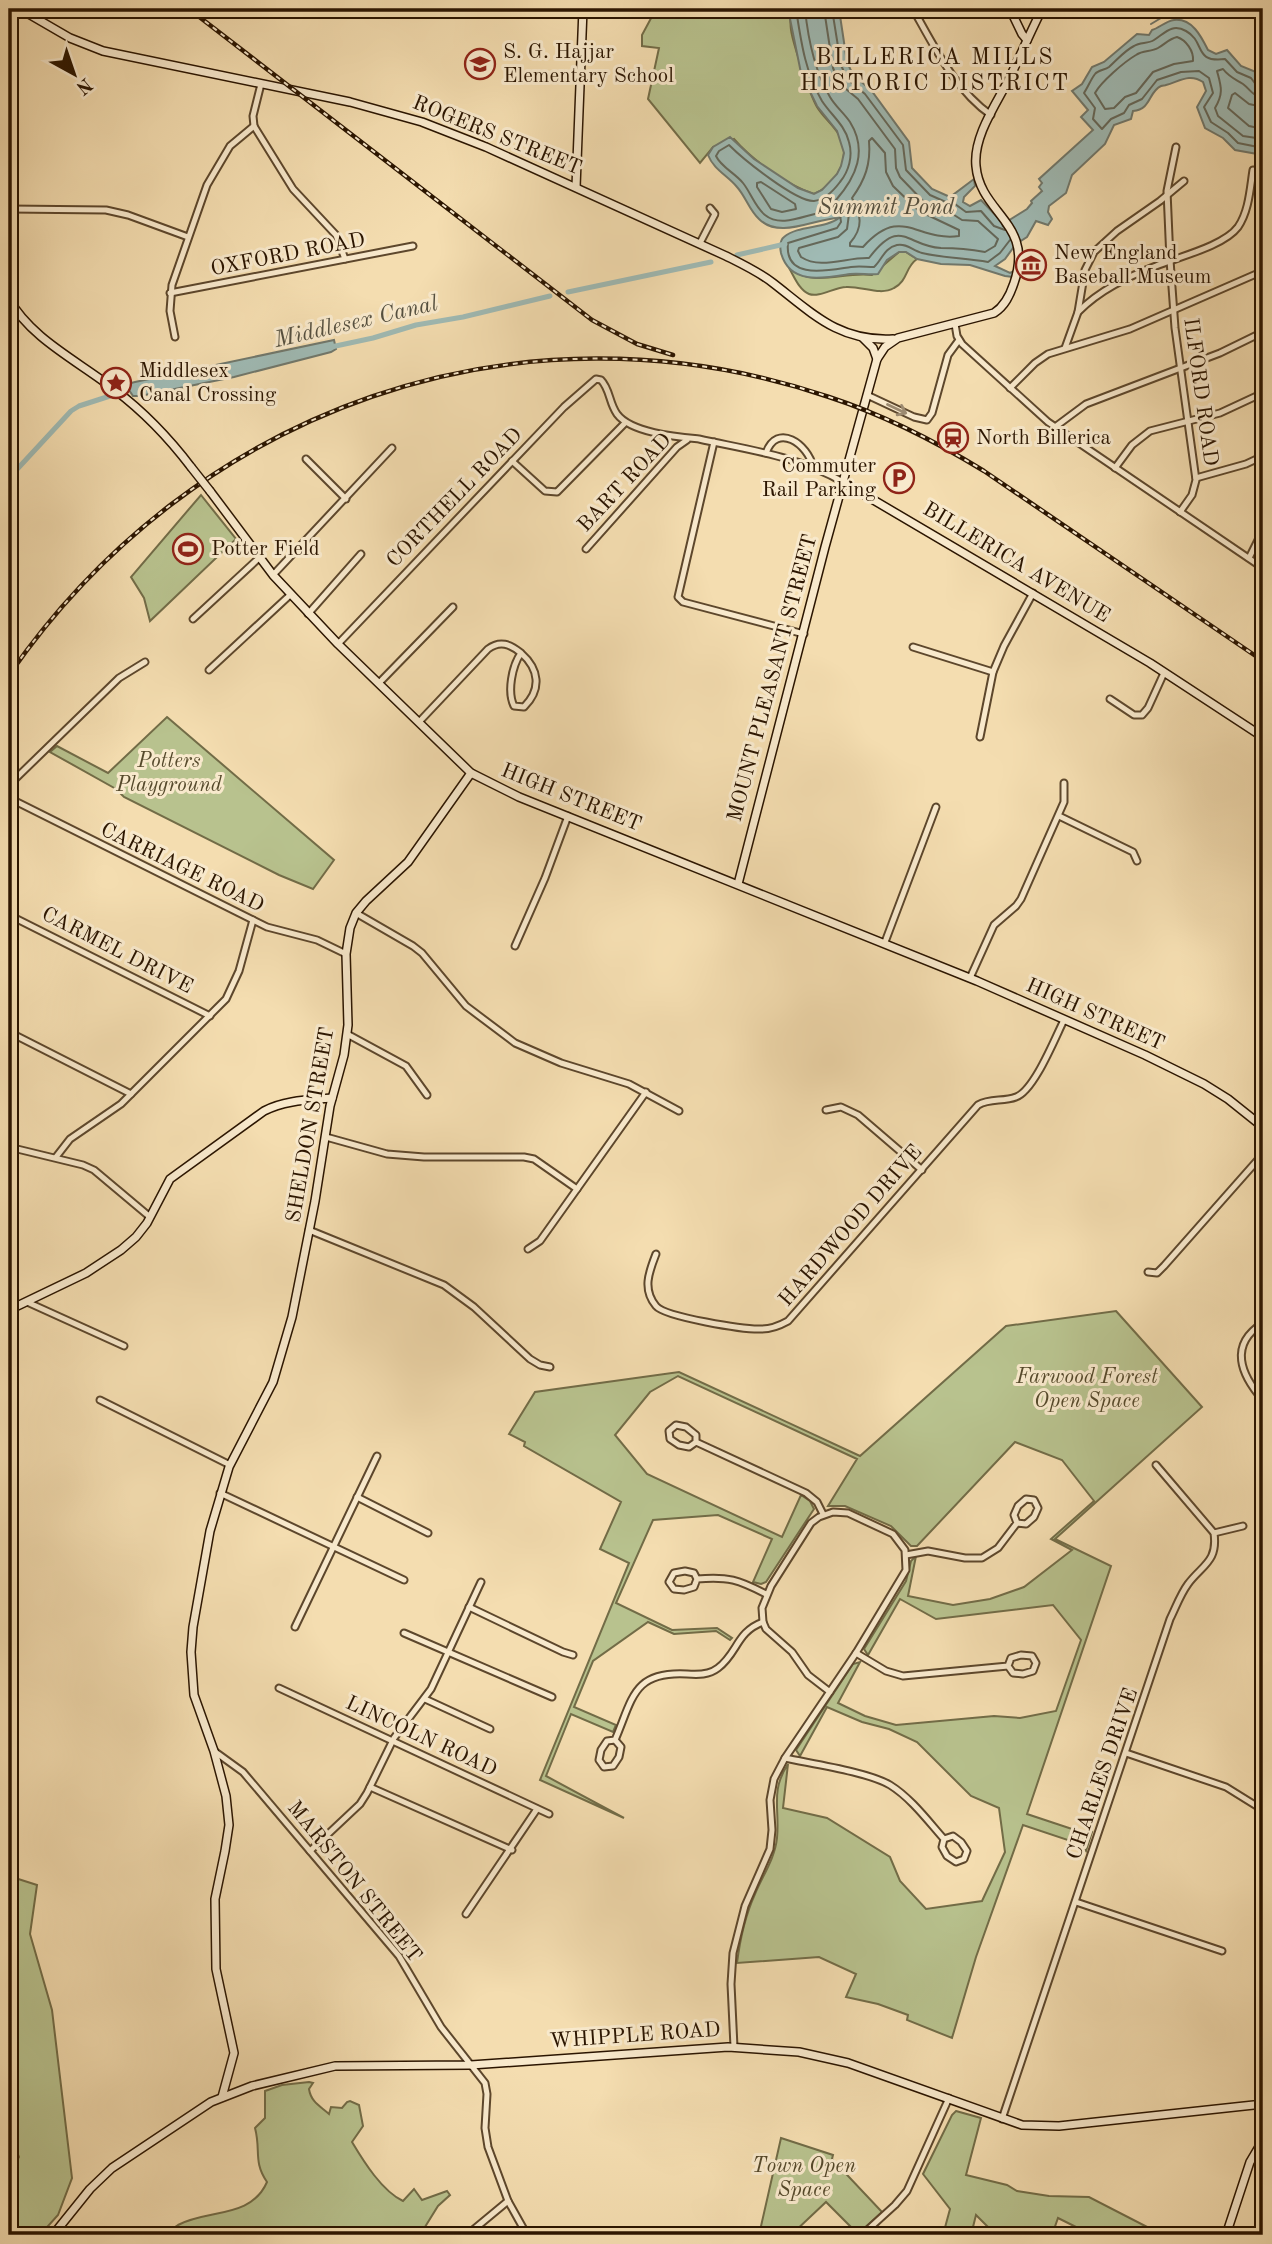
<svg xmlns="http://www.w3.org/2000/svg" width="1272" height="2244" font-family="'Old Standard TT',serif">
<rect width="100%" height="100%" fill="#f4ddb0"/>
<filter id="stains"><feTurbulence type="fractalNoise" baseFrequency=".00286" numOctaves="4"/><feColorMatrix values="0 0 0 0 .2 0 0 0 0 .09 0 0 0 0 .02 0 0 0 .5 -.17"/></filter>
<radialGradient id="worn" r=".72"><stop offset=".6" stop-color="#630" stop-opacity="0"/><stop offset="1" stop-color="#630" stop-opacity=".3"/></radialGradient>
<!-- green -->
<g fill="#b8c28e" stroke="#726c47" stroke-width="2">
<path d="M656,9h132c3,7 2,13 3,21 2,14 19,65 26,77 9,15 27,25 27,45 0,19 -14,35 -30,42 -27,-9 -62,-34 -80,-55l-21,8 -13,16 -52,-64 11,-51 -17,-2v-11z"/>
<path d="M899,252h7l11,7c-12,8 -9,22 -23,29 -14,8 -32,-2 -48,-1 -11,0 -27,11 -37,7 -10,-4 -15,-18 -20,-26 25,20 54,3 83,7z"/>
<path d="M201,495l35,44 -86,82 -6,-23 -13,-21z"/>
<path d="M167,717l167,143 -21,29 -34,-14 -155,-78 -8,-8 -66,-37 7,-6 51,27z"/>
<path d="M1116,1311l86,96 -147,132 56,27 -84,248 57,19 8,-1 -6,19 -6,-7 -57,-19 -47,132 -24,81 -45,-18 1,-5 -30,-11 -32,-7 10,-23 -37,-17 -82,6c3,-24 8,-47 18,-69 8,-19 20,-36 22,-56 3,-29 -7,-47 11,-74l-5,44 44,10 63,39 10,24 26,28 56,-8 23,-49 -6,-44 -28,-12 -54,-54 -28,-13 -27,-7 -35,-15 -27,49 -4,-6 57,-86 7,-2 -22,41 27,13 31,9 98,-9 26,2 36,-7 25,-71 -28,-35 -117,14 -36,-20 -32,56 -4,-6 42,-68 5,-20 5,-5 -8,40 45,9 37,-6 34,-12 48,-37 -21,-11 43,-38 -32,-41 -47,-18 -98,104h-6l-20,-20 -46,-20h-17l29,-47 -179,-83 -28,16 -35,43 32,39 135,63 19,-42 9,6 4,8 -48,73 -5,2 -8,-2 19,-43 -54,-24 -65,5 -37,83 56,27 45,-2 15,10 -2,2 -14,-9 -42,3 -26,-12 -55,39 -19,46 42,18 -3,7 -42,-18 -25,62 78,42 -84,-38 89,-217 -29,-14 21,-47 -97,-56 1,-4 -16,-8 26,-42 144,-20 181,84 146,-130z"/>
<path d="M12,1877l25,8 -7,49 22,76 20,168 -14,37 -18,20h-31v-60l10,-18 -10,-24v-253z"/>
<path d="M309,2082l4,1 -4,6c2,13 11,17 20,25l2,-7 11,1 5,-6 3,-1 9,4 4,21 -11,16c12,20 30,49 51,59l11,-12 8,11 25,-9 3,4 -12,11 -18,29h-256c4,-3 9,-7 14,-10 29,-16 73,-6 89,-43 -14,-20 -6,-32 -12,-54l10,-10v-27l17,-6z"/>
<path d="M956,2111l25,7 -15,57 41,10 10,6 32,5 40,1 66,34 -2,4h-61l-34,-17 -6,17h-56l-20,-20 -5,20h-28l7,-26 -27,-35 29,-59z"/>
<path d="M781,2138l52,17 -1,4 50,53 -24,22 -32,-32 -35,33h-32z"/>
</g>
<!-- water -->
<g fill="#9fbab4" stroke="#71786c" stroke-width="2">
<path d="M788,9h51l8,53 6,13 18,15 38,52 3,26 20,21 18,8 24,-18 1,7 -11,11 -1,5 7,4 11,-6 21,22 1,5v-3l24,-15 5,-6 -1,-2 11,-10 -3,-4 3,-4 -3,-4 54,-49 -12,-13 7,-7 -16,-19 10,-7 10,-17 12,-5 33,-28 12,1 3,-5c7,-2 14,-9 22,-10 18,-2 27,16 34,30l8,4 11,-4 14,16 15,6 7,12v71l-28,-5 -12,-12 -18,-10 -8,-21 9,-16 -3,-9c-13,-9 -23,-1 -37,3 -1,1 -3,0 -5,1 -13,6 -9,23 -28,25l-2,8 -17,6 -9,19 -33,31 -6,18 -17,13 -1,6 4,7 -4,6 -12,-4 -9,16 -11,7 -11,15 -10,7 15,7 17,-9h1l-1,6 -14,7 -8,-1 -35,-11 -29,-1 -24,-5 -11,-7h-7l-12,8 -9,14c-9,1 -18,-1 -28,0 -25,4 -60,12 -69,-21 -1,-5 -2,-12 3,-16 14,-12 41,-8 55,-19 -24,0 -59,22 -80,1 -10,-9 -13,-22 -22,-32 -10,-12 -23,-17 -29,-32l5,-8 17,-10 24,22 44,29 16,6 8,-4 15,-16 4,-8 3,-13 -7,-22 -20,-25 -16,-33z"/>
<path d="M334,340l2,9 -5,3 -97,25 -94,19h-7l-6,-9v-3l8,-2z"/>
</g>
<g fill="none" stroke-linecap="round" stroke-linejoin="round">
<!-- shore -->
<g stroke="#65685a" stroke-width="2">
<path d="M796,9c5,32 9,63 26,92 9,14 23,24 27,41 4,14 0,29 -9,40 -6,8 -15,18 -26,19 -18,1 -71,-42 -85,-56l-10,6 -3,5c5,11 19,17 27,27 8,10 12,24 22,32 22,18 57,-13 75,0l1,7 -4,6 -49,15c-4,38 41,27 63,24 8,-1 15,0 23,0 8,-7 10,-19 23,-22 10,-2 16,6 25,8 21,5 44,5 66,9l12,-9 10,-13"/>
<path d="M805,9c3,30 9,61 25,88 5,9 14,16 20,25 18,29 6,55 -14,78l13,14 -2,15 -9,8 -39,11 -1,3 3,6c20,13 45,0 68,1 32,-42 37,-12 72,-10 15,0 28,1 44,4l10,-6 3,-7 -20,-18 -16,-1 -11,-7 -26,-10 -25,-26 -4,-9 -1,-19 -37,-50 -18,-15 -7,-16 -9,-59"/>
<path d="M832,9l9,56 6,14 18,15 38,51 3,25 24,25 18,8 7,1 11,8 15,-1 13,15 11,4"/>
<path d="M1177,37c9,3 17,14 16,24l-19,3 -21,8 -17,21 -11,4 -11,11 -9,1 -10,-16c6,-11 29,-31 41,-38 7,-5 15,-3 22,-7 7,-4 11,-9 19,-11z"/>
<path d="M1263,88l-6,-2 -6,-8 -14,-6 -12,-13c-32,4 -19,-17 -39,-28 -14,-8 -21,2 -32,9 -6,4 -14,2 -20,6 -10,5 -17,14 -25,21 -4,3 -11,3 -14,7 -4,5 -7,13 -11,19l11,15 -2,11 9,10 9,-10 13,-6 5,-8 13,-6 15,-19 24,-8 18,-1 10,7 4,15 -9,14 7,15 17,11 10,10 25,5"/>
<path d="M1263,97c-11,-1 -12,-7 -20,-13 -8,-5 -14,-7 -20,-15l-6,2c4,15 7,22 -2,37l3,8 25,20 20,3"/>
<path d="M1263,107l-14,-3 -14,-11 -3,2 -4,13 21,18 14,3"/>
<path d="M872,138l13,15 1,19 7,14 26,25 40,19v6c-43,6 -57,-32 -96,11l-13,-1v-3c14,-16 11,-28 2,-45 13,-18 19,-34 17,-57z"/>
<path d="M761,182l34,22 1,5 -14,3 -11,-3 -14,-22v-4z"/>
</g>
<!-- stream -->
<path stroke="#71786c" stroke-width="2" d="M1151,24l25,-15"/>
<!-- canal -->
<g stroke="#9fbab4" stroke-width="5">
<path d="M737,255l48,-11"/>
<path d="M568,292l143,-30"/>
<path d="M331,347l42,-9 43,-13 47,-8 87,-21"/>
<path d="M9,478l62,-67 8,-5 31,-10"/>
</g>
<!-- street casing -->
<g stroke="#5d472c" stroke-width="9">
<g id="street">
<path d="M913,9c21,37 42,81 78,106"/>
<path d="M261,84l-8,32 1,10 39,63 43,46 9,24"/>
<path d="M1176,147l-9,44 3,69 5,68 21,152 -4,15 -12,17"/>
<path d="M9,209l97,1 22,5 60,22"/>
<path d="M700,243l15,-29 -5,-6"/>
<path d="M170,293l243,-47"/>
<path d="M1078,312c22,-22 49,-35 78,-46 22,-9 68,-20 82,-39 11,-16 12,-38 15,-57"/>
<path d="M955,324l2,12 5,8 86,78 215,146"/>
<path d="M175,337l-5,-26 2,-26 35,-100 23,-39 24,-20"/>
<path d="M1065,348l13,-36 7,-42 9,-18 23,-21 43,-30 24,-20"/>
<path d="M1010,388l25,-25 13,-9 82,-25 133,-58"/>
<path d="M867,395l47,22 13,3 5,-7 16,-58 11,-15"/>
<path d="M1055,427l31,-23 134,-51 43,-21"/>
<path d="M714,442l-36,155 5,5 121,32"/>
<path d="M766,453c11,-31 42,-9 47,14"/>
<path d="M306,459l40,40"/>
<path d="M512,461l33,30 12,1 68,-69"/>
<path d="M1115,468l17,-23 18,-14 70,-18 43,-20"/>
<path d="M1196,478l50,-14 17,-8"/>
<path d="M586,549l91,-102 10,-7"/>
<path d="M1249,558l14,-28"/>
<path d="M273,575l119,-127"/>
<path d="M308,614l53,-60"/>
<path d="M193,619l66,-61"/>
<path d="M338,644l226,-237 32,-28 5,1c9,9 8,23 16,34 14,19 61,23 82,25 50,11 99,17 144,43"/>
<path d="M913,647l80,25"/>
<path d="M209,670l81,-75"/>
<path d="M379,683l74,-76"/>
<path d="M1110,699l24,16h8l6,-7 16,-35"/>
<path d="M419,722l69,-73c12,-9 22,-5 33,4 -9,13 -14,39 -7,53l10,1c18,-18 15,-38 -3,-54"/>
<path d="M980,737l13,-65 11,-26 29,-53"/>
<path d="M9,785l110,-107 26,-16"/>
<path d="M9,798l258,129 50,13 29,14"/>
<path d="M1059,816l74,36 4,9"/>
<path d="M356,913l57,33 9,7 44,53 49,37 46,20 68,21 50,27"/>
<path d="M9,915l201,101"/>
<path d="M885,942l51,-135"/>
<path d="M515,946l30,-68 23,-62"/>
<path d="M970,978l24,-53 22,-19 5,-7 43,-97v-19"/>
<path d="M9,1032l122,62"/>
<path d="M347,1034l59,32 21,29"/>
<path d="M826,1110l15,-3 17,8 64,55"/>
<path d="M326,1137l61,17 37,3h100l10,2 43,30"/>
<path d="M9,1147l74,18 11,5 56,47"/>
<path d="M56,1157l14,-18 51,-35 105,-105 13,-28 14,-51"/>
<path d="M309,1230l135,55 30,22 56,52 10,6 10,2"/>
<path d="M528,1249l12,-8 106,-149"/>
<path d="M656,1254c-7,18 -14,35 0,52 9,11 89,24 106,23 10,0 17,-3 26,-8l190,-216c12,-7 25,-3 38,-8 18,-6 39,-59 48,-77"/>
<path d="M1148,1272l9,1 7,-7 99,-112"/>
<path d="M27,1302l97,44"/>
<path d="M1263,1323c-35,22 -22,52 0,77"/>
<path d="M9,1399l2,4"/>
<path d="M100,1400l130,65"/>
<path d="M696,1442l-7,5 -10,-2 -9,-6 -1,-8 7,-6 10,2 10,8v7l110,51 11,9 6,12"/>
<path d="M220,1493l184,87"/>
<path d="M357,1497l71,36"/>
<path d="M1214,1533l29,-7"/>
<path d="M906,1555l22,-4 37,7h17l16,-10 19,-25 9,1 8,-7 4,-9 -4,-8 -8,-1 -8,7 -4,9 3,8"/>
<path d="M697,1579l-3,8 -10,3 -10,-1 -5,-7 5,-9 11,-2 9,2 3,6c31,-3 42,1 69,15"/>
<path d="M469,1607l94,45 10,3"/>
<path d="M295,1627l82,-171"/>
<path d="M404,1633l148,64"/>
<path d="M856,1653l30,18 17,5 105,-10 5,7 10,1 10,-3 3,-8 -4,-7 -11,-1 -10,3 -3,8"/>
<path d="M279,1688l270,126"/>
<path d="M425,1699l65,30"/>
<path d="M615,1740l6,7 -2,10 -6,9 -9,1 -5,-7 2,-10 6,-9 8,-1c18,-42 18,-69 72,-66 11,1 22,1 31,-6 20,-15 18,-36 45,-46"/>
<path d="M214,1751l29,21 156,184 42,71 44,56 2,11 -2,34 3,19 20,54 19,34"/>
<path d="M1126,1753l100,34 37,23"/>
<path d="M785,1758c28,6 83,14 105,27 21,13 38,36 54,54l-2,8 5,9 9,6 8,-3 3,-8 -6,-9 -8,-6 -9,3"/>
<path d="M370,1787l142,63"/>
<path d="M310,1851l50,-47 7,-11 27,-55 37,-49 50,-107"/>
<path d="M1076,1902l146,49"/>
<path d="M466,1914l71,-105"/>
<path d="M734,2047l-3,-63 2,-31 12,-47 25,-57 2,-19 -2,-30 4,-21 11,-21 71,-105 50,-83 -1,-20 -12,-16 -45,-21 -15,-1 -14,5 -8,6 -40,63 -9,22 1,14 3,7 26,23 16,23 22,17"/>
<path d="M1002,2119l168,-500c6,-12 10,-24 18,-35 14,-19 30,-22 26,-51l-58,-68"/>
<path d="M467,2235l41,-34"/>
<path d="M862,2235l33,-30 12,-14 42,-93"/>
</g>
</g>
<!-- secondary casing -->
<g stroke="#2b1500" stroke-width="10">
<g id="secondary">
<path d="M20,9l50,29 33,13 247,51 72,20 64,25 240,109c16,8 33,16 47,27 39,30 66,59 120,56"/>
<path d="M1010,9l12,25 5,6"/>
<path d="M576,187l7,-178"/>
<path d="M9,299c22,40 71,63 106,91 29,22 54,48 76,77"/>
<path d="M863,338l10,10 4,11"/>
<path d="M843,482l307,181 113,74"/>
<path d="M210,491l63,84 65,69 133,129 48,24 458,184 168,74 59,29 24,15 35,28"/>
<path d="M738,884l87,-337 52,-188 8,-12 13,-9 96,-25c11,-7 16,-18 20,-30 21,-60 -34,-69 -38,-117 -3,-30 21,-63 34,-89 11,-23 21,-46 32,-68"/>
<path d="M9,1310l77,-37 35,-23 15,-13 11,-14 23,-44 94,-68c21,-11 45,-11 68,-13"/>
<path d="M222,2097l12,-44 -18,-84 -1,-70 10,-48 4,-26 -3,-29 -12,-45 -20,-56 -3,-43 2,-25 17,-96 19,-64 44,-85 19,-65 23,-116 15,-95 14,-51 4,-30 -2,-71 4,-26 6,-15 10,-12 42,-39 63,-89"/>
<path d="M53,2235l37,-46 22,-21 99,-66 41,-16 83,-20 136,-1 257,-18 71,5 49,11 174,62 37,1 204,-22"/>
<path d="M1226,2235l24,-73 13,-22"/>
</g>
</g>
<!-- street -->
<use href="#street" stroke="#f8e9cc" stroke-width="5"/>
<!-- secondary -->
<use href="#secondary" stroke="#f8e9cc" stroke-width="7"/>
<!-- rail casing -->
<g stroke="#2b1500" stroke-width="4.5">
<g id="rail">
<path d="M189,9l403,311 45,24 36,11"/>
<path d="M9,675c185,-267 510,-383 820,-278 55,18 106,44 155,74l279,190"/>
</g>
</g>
<!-- rail -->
<use href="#rail" stroke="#f8e9cc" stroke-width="2" stroke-dasharray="5" stroke-linecap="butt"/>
<!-- secondary-bridge casing -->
<g stroke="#2b1500" stroke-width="10" stroke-linecap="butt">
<path id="secondary-bridge" d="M191,467l19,24"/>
</g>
<!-- secondary-bridge -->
<use href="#secondary-bridge" stroke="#f8e9cc" stroke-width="7"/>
</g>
<!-- one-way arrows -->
<defs><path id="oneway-shaft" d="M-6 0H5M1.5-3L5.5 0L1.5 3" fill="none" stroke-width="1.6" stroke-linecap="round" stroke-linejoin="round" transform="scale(1.75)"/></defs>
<use stroke="#9c8a70" href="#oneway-shaft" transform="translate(897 409) rotate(25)"/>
<!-- icons -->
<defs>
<g id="school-ring" transform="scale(1.575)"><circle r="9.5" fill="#f8e9cc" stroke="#8f2418" stroke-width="1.5"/><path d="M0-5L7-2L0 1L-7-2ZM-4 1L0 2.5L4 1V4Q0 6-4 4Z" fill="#8f2418"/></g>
<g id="museum-ring" transform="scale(1.575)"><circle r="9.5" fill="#f8e9cc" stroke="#8f2418" stroke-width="1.5"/><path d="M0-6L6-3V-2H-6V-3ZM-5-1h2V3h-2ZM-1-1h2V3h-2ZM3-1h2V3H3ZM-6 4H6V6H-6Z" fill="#8f2418"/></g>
<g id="sight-ring" transform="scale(1.575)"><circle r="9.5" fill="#f8e9cc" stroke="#8f2418" stroke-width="1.5"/><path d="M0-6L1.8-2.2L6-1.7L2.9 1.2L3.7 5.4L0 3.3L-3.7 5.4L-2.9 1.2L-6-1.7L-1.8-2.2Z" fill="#8f2418"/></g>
<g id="station-ring" transform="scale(1.575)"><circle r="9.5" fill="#f8e9cc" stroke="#8f2418" stroke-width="1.5"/><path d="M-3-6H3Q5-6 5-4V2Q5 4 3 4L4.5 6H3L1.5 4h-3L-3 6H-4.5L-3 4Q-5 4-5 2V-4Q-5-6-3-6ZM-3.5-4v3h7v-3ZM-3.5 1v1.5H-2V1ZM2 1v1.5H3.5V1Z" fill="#8f2418"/></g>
<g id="parking-ring" transform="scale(1.575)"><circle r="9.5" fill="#f8e9cc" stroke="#8f2418" stroke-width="1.5"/><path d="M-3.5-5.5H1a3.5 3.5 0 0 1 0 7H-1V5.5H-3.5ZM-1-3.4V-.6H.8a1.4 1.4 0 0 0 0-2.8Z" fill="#8f2418"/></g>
<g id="stadium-ring" transform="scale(1.575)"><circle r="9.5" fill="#f8e9cc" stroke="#8f2418" stroke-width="1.5"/><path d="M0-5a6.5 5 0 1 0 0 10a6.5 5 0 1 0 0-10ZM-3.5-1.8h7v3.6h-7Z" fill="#8f2418"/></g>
</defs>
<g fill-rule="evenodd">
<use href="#school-ring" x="480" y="64"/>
<use href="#museum-ring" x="1031" y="265"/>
<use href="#sight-ring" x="116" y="383"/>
<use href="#station-ring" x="953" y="438"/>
<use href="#parking-ring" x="899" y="478"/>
<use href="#stadium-ring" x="188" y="549"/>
</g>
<g text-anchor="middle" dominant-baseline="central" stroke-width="6" stroke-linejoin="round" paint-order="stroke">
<!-- poi labels -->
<g font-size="21" fill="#2b1500" stroke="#f8e9cc" text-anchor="start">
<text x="503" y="52">S. G. Hajjar<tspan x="503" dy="24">Elementary School</tspan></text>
<text x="1054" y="253">New England<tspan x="1054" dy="24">Baseball Museum</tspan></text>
<text x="139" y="371">Middlesex<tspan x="139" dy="24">Canal Crossing</tspan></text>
<text x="976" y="438">North Billerica</text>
<text x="876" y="466" text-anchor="end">Commuter<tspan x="876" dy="24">Rail Parking</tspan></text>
<text x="211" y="549">Potter Field</text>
</g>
<!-- street labels -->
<g font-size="21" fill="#2b1500" stroke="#f8e9cc">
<text transform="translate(497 136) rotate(22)">ROGERS STREET</text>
<text transform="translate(288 255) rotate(-11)">OXFORD ROAD</text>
<text transform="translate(1200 392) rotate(82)">ILFORD ROAD</text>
<text transform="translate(625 483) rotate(-47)">BART ROAD</text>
<text transform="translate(455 498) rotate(-46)">CORTHELL ROAD</text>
<text transform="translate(1016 563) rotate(31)">BILLERICA AVENUE</text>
<text transform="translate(773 678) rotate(-75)">MOUNT PLEASANT STREET</text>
<text transform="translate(571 798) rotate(22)">HIGH STREET</text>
<text transform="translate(182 868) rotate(26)">CARRIAGE ROAD</text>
<text transform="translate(117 951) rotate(27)">CARMEL DRIVE</text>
<text transform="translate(1095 1015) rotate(24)">HIGH STREET</text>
<text transform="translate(311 1125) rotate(-80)">SHELDON STREET</text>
<text transform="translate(851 1226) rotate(-49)">HARDWOOD DRIVE</text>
<text transform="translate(421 1737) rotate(25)">LINCOLN ROAD</text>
<text transform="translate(1103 1774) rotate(-71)">CHARLES DRIVE</text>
<text transform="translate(354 1882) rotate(51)">MARSTON STREET</text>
<text transform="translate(635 2036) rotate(-4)">WHIPPLE ROAD</text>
</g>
<!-- park labels -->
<g font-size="21" font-style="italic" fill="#55492b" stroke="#f8e9cc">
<text x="169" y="761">Potters<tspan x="169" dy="24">Playground</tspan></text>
<text x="1087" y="1377">Farwood Forest<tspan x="1087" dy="24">Open Space</tspan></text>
<text x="804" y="2166">Town Open<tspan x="804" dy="24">Space</tspan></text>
</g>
<!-- neighbourhood labels -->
<g font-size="23" letter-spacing="2" fill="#2b1500" stroke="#f8e9cc">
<text x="935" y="57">BILLERICA MILLS<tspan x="935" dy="26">HISTORIC DISTRICT</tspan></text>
</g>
<!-- water labels -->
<g font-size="23" font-style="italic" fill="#544f3f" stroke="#f8e9cc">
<text x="886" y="207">Summit Pond</text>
<text transform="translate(356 322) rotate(-13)">Middlesex Canal</text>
</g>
</g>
<!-- margin -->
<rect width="1272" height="2244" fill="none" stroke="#f4ddb0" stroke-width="35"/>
<rect x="10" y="10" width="1251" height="2223" fill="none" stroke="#2b1500" stroke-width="3.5"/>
<rect x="18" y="18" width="1237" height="2209" fill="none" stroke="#2b1500" stroke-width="2"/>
<!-- north arrow -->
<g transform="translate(74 74) rotate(140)" stroke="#f8e9cc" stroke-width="5" paint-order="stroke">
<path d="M0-5L12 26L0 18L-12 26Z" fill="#2b1500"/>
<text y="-10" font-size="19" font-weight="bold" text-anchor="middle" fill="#2b1500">N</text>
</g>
<rect width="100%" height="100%" filter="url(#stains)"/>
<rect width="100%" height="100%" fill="url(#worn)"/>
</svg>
